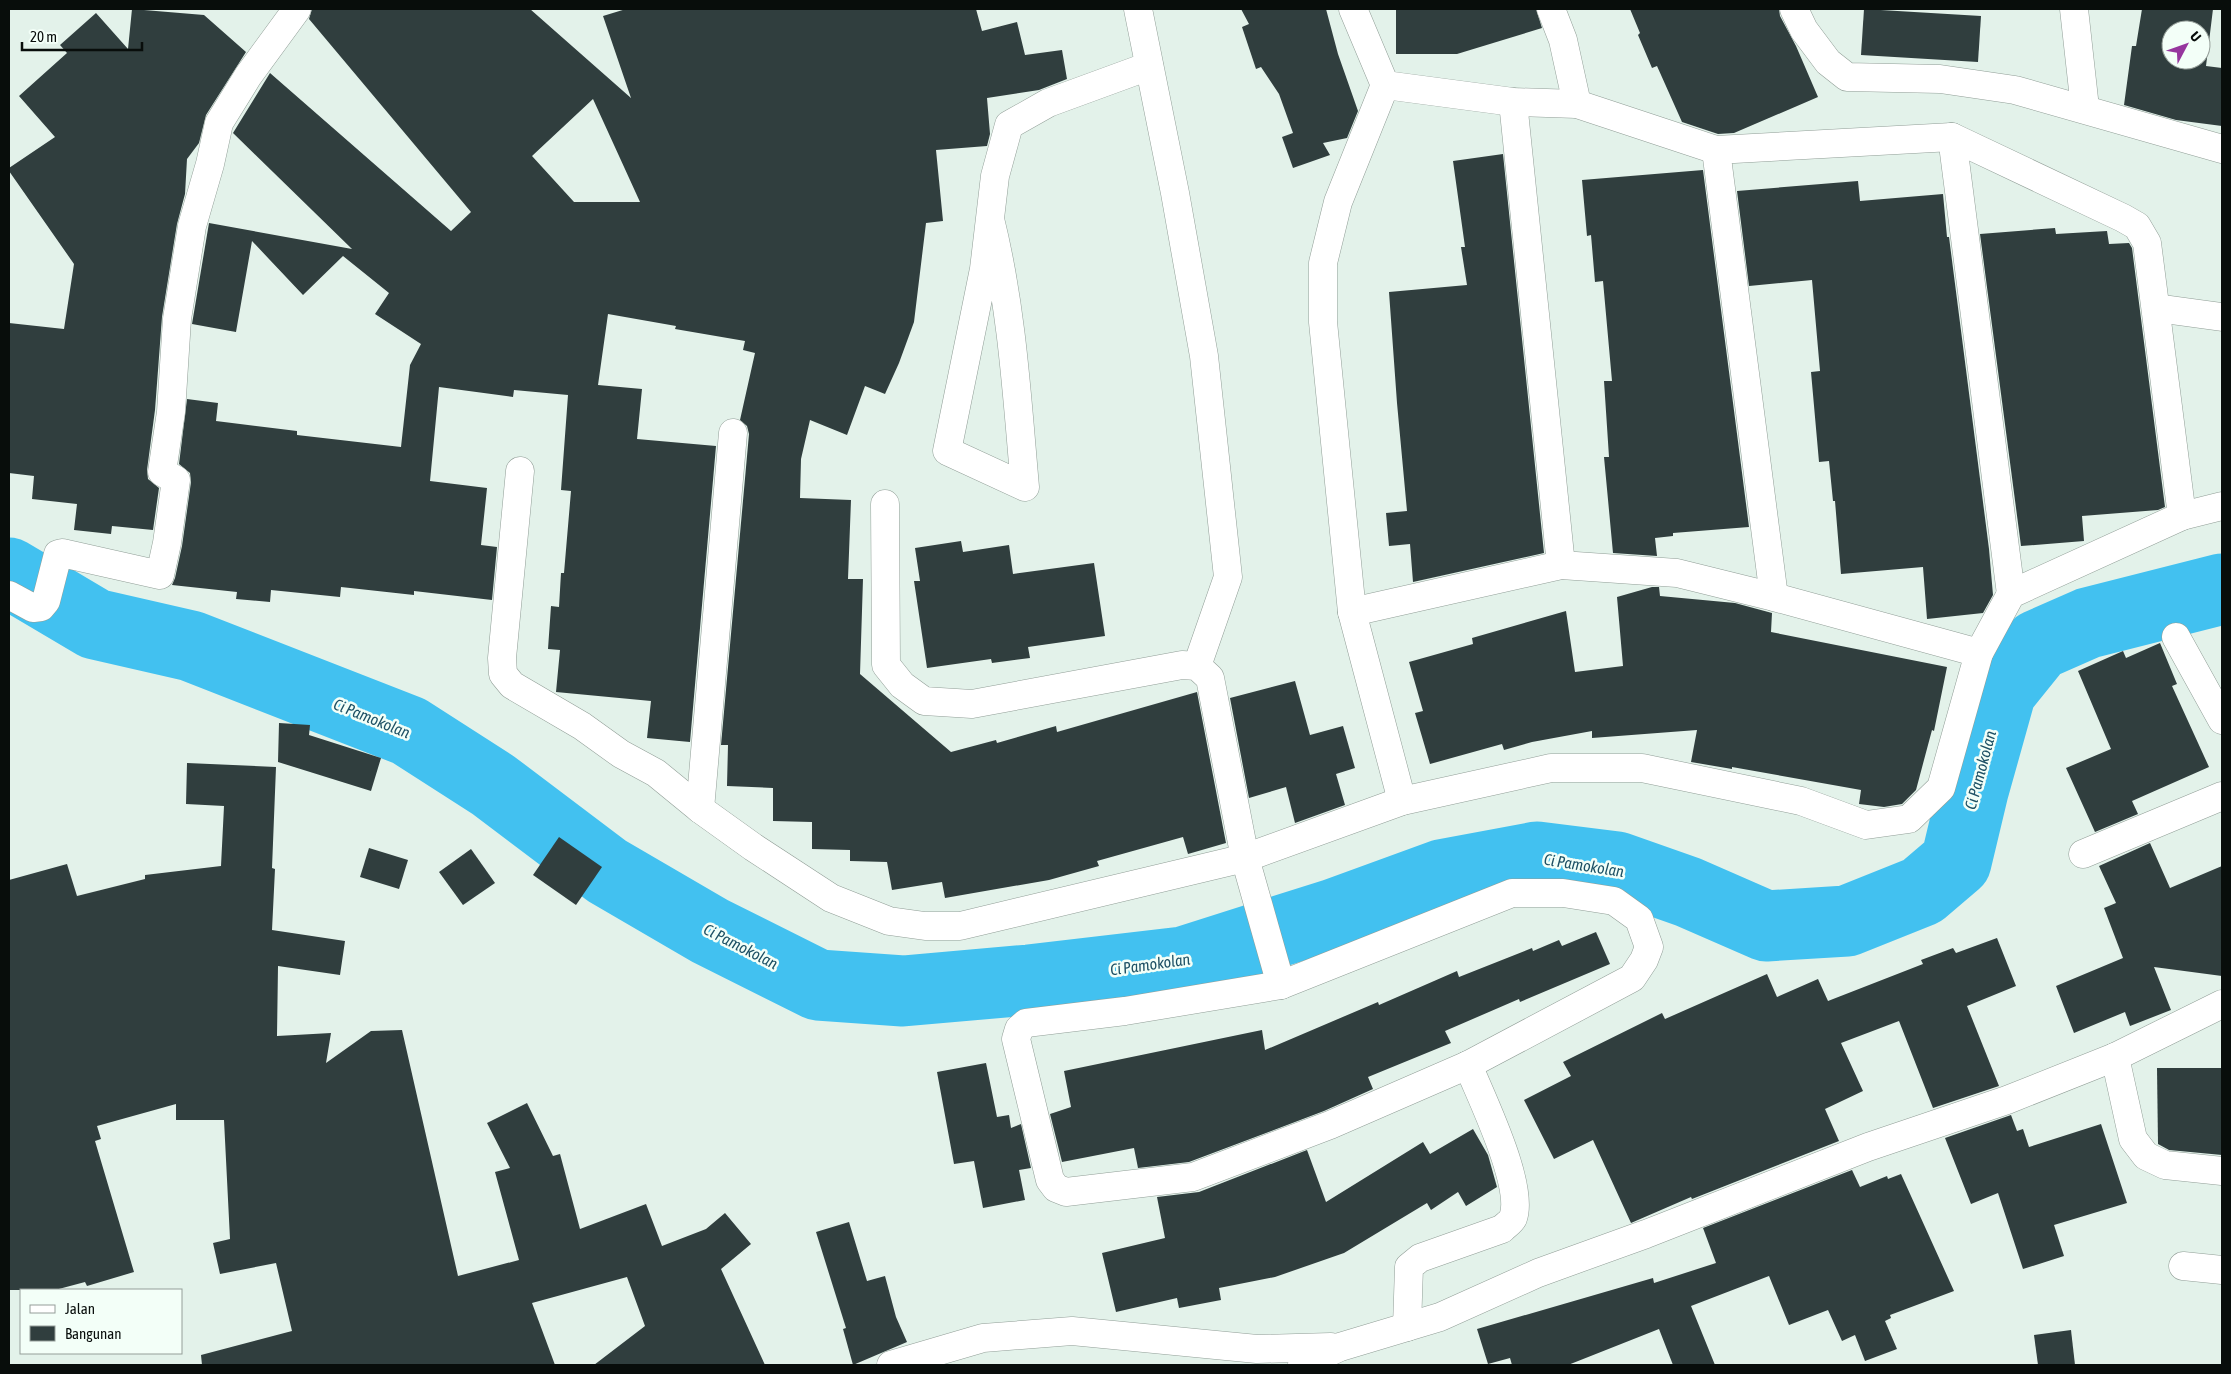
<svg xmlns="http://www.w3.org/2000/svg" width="2231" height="1374" font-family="'Asap Condensed',sans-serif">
<rect width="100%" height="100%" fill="#e3f2ea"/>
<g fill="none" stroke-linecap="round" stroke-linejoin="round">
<!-- river -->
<path stroke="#42c1f0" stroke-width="71" d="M9,573l86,51 96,22 218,85 84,54 114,86 103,60 108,54 85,6 126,-11 154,-18 151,-48 107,-39 96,-18 80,10 71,25 78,34 81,-5 75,-30 34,-29 17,-71 28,-100 37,-46 50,-22 134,-34"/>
</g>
<!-- building -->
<g fill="#303e3e" fill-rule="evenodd">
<path d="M132,9l72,6 42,37 -40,63 -7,28 -12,16 -2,35 -8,30 -15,93 -7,93 -8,60 1,9 11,9 -6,42 -41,-4 -1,8 -37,-4 3,-26 -45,-5 2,-23 -25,-3v-150l55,6 10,-65 -65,-93v-3l46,-31 -36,-41 48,-43 -7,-8 36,-32 32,36z"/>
<path d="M312,9h218l101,89 -28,-82 23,-7h350l6,22 35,-9 8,33 37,-5 5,29 -28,11 -52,8 3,36 -3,12 -51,4 7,71 -17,2 -12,99 -15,41 -14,31 -20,-8 -18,49 -37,-15 -9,39 -1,39 51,2 -3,79h15l-3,95 91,78 45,-12 1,3 59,-17 1,6 140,-40 29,151 -38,11 -5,-17 -86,24 2,5 -50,14 -104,18 -3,-16 -50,8 -5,-28 -37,-1v-11l-38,-1v-27l-39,-1v-33l-46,-2 1,-41h-7l28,-311 -2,-8 -7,-6 15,-67 -12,-3 2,-9 -70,-12 1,-3 -68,-12 -10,71 44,4 -5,50 79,7 -26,296 -43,-4 4,-37 -95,-9 4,-42 -12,-1 3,-43 8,1 2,-34h3l7,-82 -10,-1 7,-95 -54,-5 -1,7 -74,-10 -9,94 57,7 -6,57 16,2 -5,53 -78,-9v4l-73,-8 -1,10 -69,-7 -1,12 -34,-3 1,-7 -65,-7 3,-7 7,-32 9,-64 -1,-9 -11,-9 8,-65 31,4 -2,18 81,10v4l104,12 9,-82 11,-21 -46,-30 14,-21 -46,-37 -40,39 -51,-54 -16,91 -44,-8 17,-101 143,26 -119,-116 37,-60 181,158 20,-19 -162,-193zM593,99l47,103h-66l-42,-46z"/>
<path d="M1241,9h85l12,45 20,57 -11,27 -24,5 7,12 -37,13 -11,-31 11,-4 -14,-39 -18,-27 -5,2 -14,-42 7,-3z"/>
<path d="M1396,9h140l6,19 -85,26h-61z"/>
<path d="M1630,9h149l1,7 16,30 22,51 -84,36 -16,1 -36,-12 -25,-56 -5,2 -14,-33 2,-2z"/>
<path d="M1864,9l117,7 -3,46 -117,-7z"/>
<path d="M2142,9h71l-7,57 16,2v58l-46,-6 -52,-15 8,-59h4zM2171,30h30v30h-30z"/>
<path d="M1503,154l41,399 -131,29 -3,-38 -21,2 -3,-33 21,-2 -10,-108 -8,-111 78,-7 -6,-38h4l-12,-86z"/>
<path d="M1703,170l46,357 -76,6v3l-18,2 2,18 -44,-3 -9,-96h5l-5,-76h8l-9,-100 -8,1 -4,-47 -4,1 -5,-56z"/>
<path d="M1858,181l2,20 83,-7 4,43h2l40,312 4,46 -10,18 -56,6 -4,-52 -82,7 -6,-73h-2l-4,-40 -10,1 -8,-90 9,-1 -8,-91 -63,6 -12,-95z"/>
<path d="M2055,228l1,6 51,-3 2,13 20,-1 3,5 33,259 -7,3 -76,6 2,25 -63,5 -41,-312z"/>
<path d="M961,541l2,11 46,-7 4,29 81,-11 11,73 -77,11 2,11 -38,5 -1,-4 -64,9 -13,-87h6l-5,-33z"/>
<path d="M1652,587h7l1,9 75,7 37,10 -1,19 176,35 -13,64 -2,-1 -16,60 -14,14 -18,3 -25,-3 2,-14 -129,-23v2l-41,-7 6,-32 -105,8v-7l-60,11 -28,8 -2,-6 -72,20 -15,-51 8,-2 -14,-49 64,-18 -1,-6 94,-27 9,61 48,-6 -6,-69z"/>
<path d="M2160,643l17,41 -5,2 37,81 -77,34 6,13 -43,18 -29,-64 45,-19 -33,-78 45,-20 3,7z"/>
<path d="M1295,681l15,54 33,-9 12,42 -19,6 9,31 -50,18 -9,-36 -37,11 -19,-100z"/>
<path d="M279,723l31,2 -1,10 72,23 -10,33 -93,-29z"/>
<path d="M187,763l89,4 -4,101 3,1 -3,61 73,11 -5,34 -62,-9 -1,70 54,-3 -5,30 45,-32 31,-1 56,246 61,-16 -24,-88 15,-4 -23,-45 40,-20 26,53 7,-2 20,75 66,-25 16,42 44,-17 19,-16 26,31 -30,25 44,96h-171l51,-39 -18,-49 -95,26 23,62h-353l-1,-10 91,-24 -16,-68 -56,11 -7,-31 17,-4 -6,-119h-48v-16l-79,22 4,13 -6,2 39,131 -47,14 -2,-4 -30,8h-46v-410l58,-16 10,32 68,-17v-4l76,-9 3,-60 -38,-2z"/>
<path d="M559,837l43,30 -26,38 -43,-30z"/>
<path d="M2150,843l20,45 52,-22v110l-68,-9 17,43 -41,16 -5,-14 -51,21 -18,-47 67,-28 -19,-50 12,-5 -17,-37z"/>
<path d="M369,848l39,12 -9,29 -39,-12z"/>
<path d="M471,849l24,34 -32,22 -24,-33z"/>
<path d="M1596,932l14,32 -90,38 -1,-3 -74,32 6,12 -83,34 5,12 -49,22 -135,51 -51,6 -4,-20 -72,14 -12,-48 21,-7 -7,-36 198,-41 3,20 113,-48 1,3 78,-34 2,6 73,-29 1,3 26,-11 3,6z"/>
<path d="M1997,938l19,48 -49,20 32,80 -66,22 -34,-87 -58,22 22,48 -38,18 14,32 -147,58 -1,-2 -60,26 -38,-83 -39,19 -30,-59 47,-24 -8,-14 99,-49 3,6 102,-45 10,23 41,-18 10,22 95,-37 -2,-4 32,-12 3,5z"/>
<path d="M986,1063l11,54 12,-2 2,13 10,-4 10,44 -12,2 6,30 -42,8 -9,-47 -20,3 -17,-92z"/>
<path d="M2157,1068h65v87l-53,-5 -11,-6z"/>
<path d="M2011,1115l6,16 6,-2 6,18 72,-23 26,79 -73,22 10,31 -41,13 -25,-76 -27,11 -26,-66z"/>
<path d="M1473,1129l15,26 9,32 -31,19 -8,-14 -27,18 -4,-7 -83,50 -69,24 -56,11 2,12 -42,8 -2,-10 -61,14 -14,-59 63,-15 -8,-41 42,-5 108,-42 19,52 97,-60 7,12z"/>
<path d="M1852,1170l8,17 27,-11 1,3 13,-5 53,117 -64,24 1,3 -6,3 12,28 -32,12 -10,-26 -13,6 -14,-31 -39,15 -20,-49 -78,30 24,59h-42l-14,-36 -91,36h-56l-2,-7 -22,6 -11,-35 176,-51 1,5 62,-20 -13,-35z"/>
<path d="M849,1222l18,59 18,-5 11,41 11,25 -54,23 -10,-36 3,-1 -30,-96z"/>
<path d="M2071,1330l4,35h-37l-4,-30z"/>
</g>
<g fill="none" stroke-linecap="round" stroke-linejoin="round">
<!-- minor casing -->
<g stroke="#919e97" stroke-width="29">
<g id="minor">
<path d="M1138,9l37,184 29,163 24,221 -31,89"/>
<path d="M1353,9l32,76 -47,117 -15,61v59l29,290 50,189"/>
<path d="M1551,9l12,31 14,64"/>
<path d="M1794,9l10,21 24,32 19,15 93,2 75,11 207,59"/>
<path d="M2074,9l11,99"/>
<path d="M1385,85l128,17 64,2 139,46 236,-13 171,81 14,8 10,17 35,273"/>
<path d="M1513,102l48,463"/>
<path d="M1952,137l59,457"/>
<path d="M1716,150l58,447"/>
<path d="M990,219c22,88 27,178 35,268l-78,-36 37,-182 11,-93 14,-51 39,-22 101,-37"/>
<path d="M2156,308l66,9"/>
<path d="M520,471l-18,187 1,16 9,11 70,41 39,28 35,19 44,36 53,38 78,51 58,23 36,5h35l285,-68 157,-57 149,-33h91l159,33 65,24 43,-6 32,-31 38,-135 32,-59 171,-78 40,-10"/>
<path d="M885,504l1,161 16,20 22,16 48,3 210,-39 15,1 13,12 35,180 36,127"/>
<path d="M9,595l24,13 8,-1 5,-6 12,-47 4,-1 98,22 7,-32 9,-63 -14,-8 9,-60 6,-93 15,-93 18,-62 9,-41 29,-47 49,-67"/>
<path d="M1352,612l209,-47 116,8 97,24 205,56"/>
<path d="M2176,637l46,83"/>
<path d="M700,809l33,-376"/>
<path d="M2083,854l139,-58"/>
<path d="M1512,893h51l51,8 25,18 10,28 -5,13 -12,18 -164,87 -138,60 -137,52 -127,15 -10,-4 -6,-8 -34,-141 3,-10 7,-6 99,-12 156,-26z"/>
<path d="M2115,1057l18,82 13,17 19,9 57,6"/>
<path d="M2183,1266l39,4"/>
<path d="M1407,1327l2,-60 11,-9 82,-29c4,-4 9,-7 11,-11 12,-32 -32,-121 -45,-153"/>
<path d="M891,1365l92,-27 89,-7 185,18 74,-2"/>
<path d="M1302,1365l38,-18 100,-30 98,-44 108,-39 222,-87 139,-47 108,-43 107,-53"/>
</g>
</g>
<!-- minor -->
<use href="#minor" stroke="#fff" stroke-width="28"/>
</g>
<g text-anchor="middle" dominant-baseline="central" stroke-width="5" stroke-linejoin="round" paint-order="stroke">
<!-- water labels -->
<g font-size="16" font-style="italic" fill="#1e5165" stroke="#f3fff8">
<text transform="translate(372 718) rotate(22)">Ci Pamokolan</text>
<text transform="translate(1980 770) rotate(-75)">Ci Pamokolan</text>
<text transform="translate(1584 865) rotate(9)">Ci Pamokolan</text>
<text transform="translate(741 946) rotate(27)">Ci Pamokolan</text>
<text transform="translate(1150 964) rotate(-8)">Ci Pamokolan</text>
</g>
</g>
<!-- border -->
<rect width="2231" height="1374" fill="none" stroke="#080d0b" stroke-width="20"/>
<!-- legend -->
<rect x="20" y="1289" width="162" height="65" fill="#f3fff8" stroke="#959e99"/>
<rect x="30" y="1305" width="25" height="8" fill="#ffffff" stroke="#959e99"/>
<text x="65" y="1314" font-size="15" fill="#080d0b">Jalan</text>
<rect x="30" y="1326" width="25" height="15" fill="#303e3e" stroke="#959e99"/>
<text x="65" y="1339" font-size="15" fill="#080d0b">Bangunan</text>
<!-- north arrow -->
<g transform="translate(2186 45) rotate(49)"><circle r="24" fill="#f3fff8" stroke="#959e99"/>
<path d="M0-4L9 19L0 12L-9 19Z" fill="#96369e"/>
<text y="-8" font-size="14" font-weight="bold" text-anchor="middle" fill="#080d0b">U</text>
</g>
<!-- scale -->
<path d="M22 42v8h120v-8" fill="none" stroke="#080d0b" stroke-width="2.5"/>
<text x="30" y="42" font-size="15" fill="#080d0b" stroke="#f3fff8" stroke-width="4" paint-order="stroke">20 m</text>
</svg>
